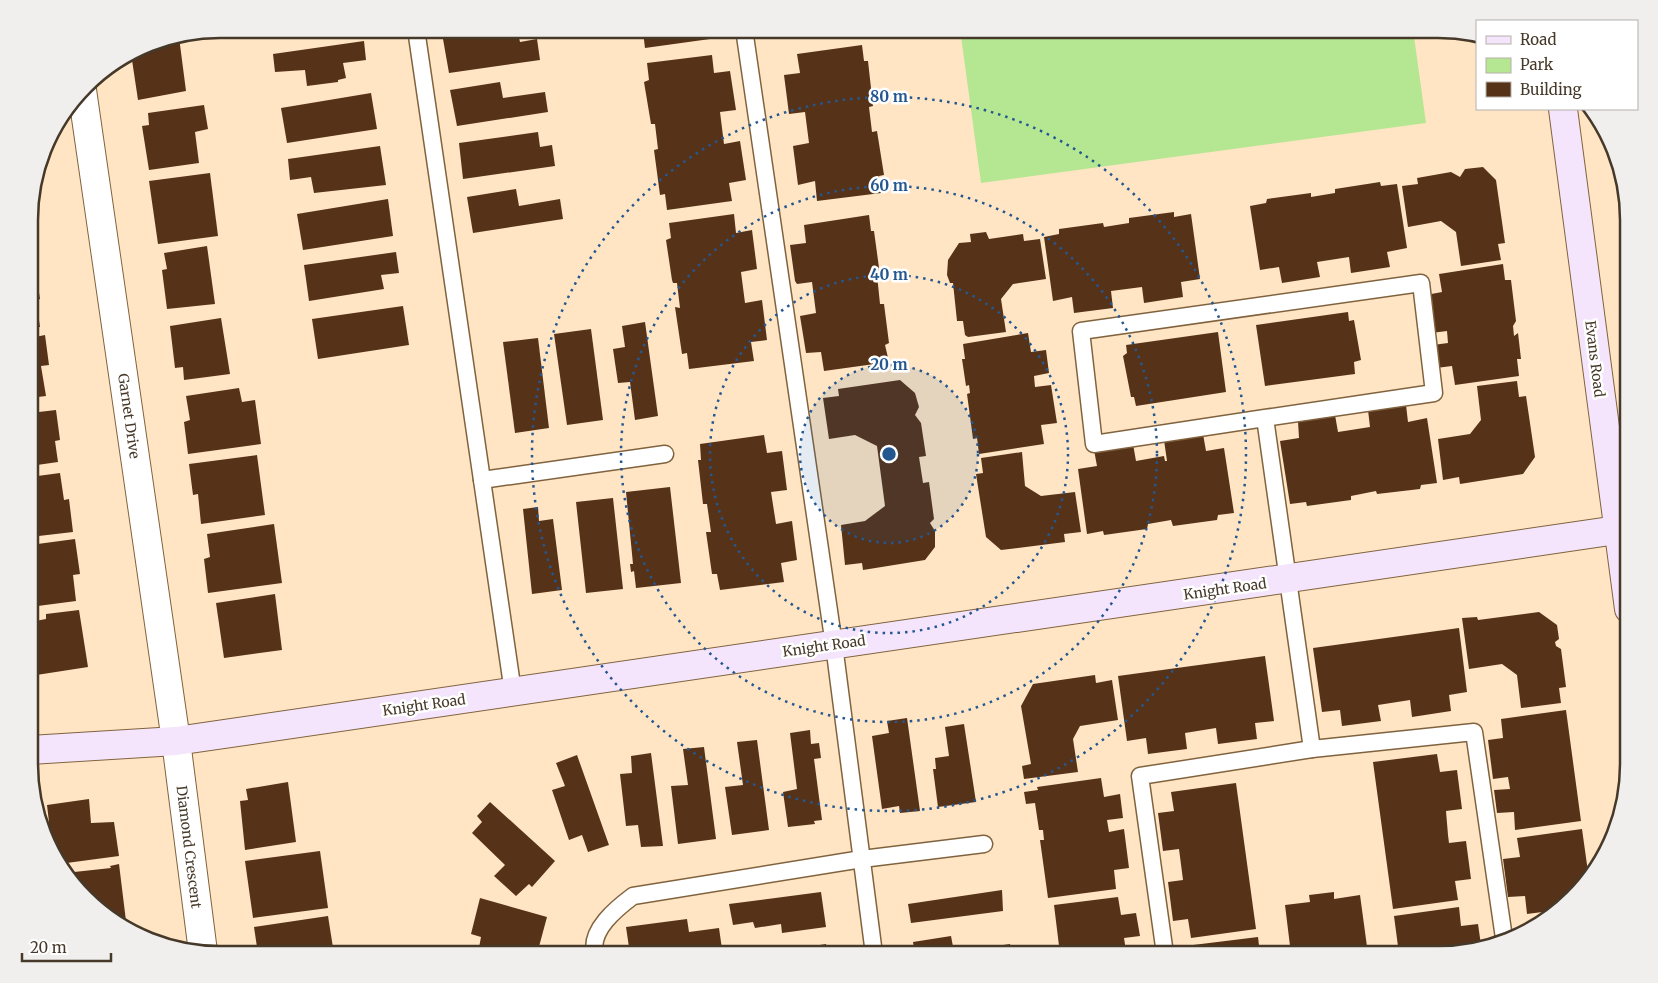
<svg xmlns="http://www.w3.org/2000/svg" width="1658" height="983" font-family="Merriweather,serif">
<rect width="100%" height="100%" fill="#ffe5c4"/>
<!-- green -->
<path fill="#b5e792" d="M960,29h453l13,94 -445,60z"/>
<!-- building -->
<g fill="#563219">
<path d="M291,29h25v1l-24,3z"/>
<path d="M497,29h20l3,13 17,-3 3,21 -91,13 -6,-34z"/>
<path d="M638,29h71l1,10 -65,9 -2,-16h-5z"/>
<path d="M798,29h26v1l-26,3z"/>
<path d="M179,37l7,54 -48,9 -6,-40 4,-2 -1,-8 12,-7z"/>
<path d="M364,41l2,19 -23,3 3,15 -8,2v2l-31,4 -2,-16 -30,2 -2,-18z"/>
<path d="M862,45l2,16h4l5,45 -4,1 3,25 5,-1 7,44 -5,1 2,17 -64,8 -2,-20 -17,4 -5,-39 16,-3 -4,-31 -16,2 -5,-39 16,-2 -3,-19z"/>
<path d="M712,55l2,18 16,-2 6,39 -16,2 4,32 16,-3 6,39 -17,3 3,18 -65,9 -2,-16 -5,1 -6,-45 4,-1 -3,-25h-4l-7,-42 5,-2 -2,-17z"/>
<path d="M500,82l3,16 42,-6 3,20 -91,14 -7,-36z"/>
<path d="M371,93l6,36 -90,14 -6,-35z"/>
<path d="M204,105l4,24 -13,3 4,31 -50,7 -7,-44 7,-1 -1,-12z"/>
<path d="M538,132l2,15 12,-2 3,21 -92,13 -4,-36z"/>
<path d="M380,146l6,39 -72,8 -3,-16 -21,3 -2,-21z"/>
<path d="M1483,167l13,13 9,63 -7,1 3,16 -40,6 -5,-34 -15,-11 -33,6 -6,-41 16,-2 -1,-6 34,-6 9,5 5,-8z"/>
<path d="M210,173l8,63 -60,8 -9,-63z"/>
<path d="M1380,182l1,4 16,-2 10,64 -20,4 3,15 -39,6 -2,-16 -32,5 3,15 -38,6 -3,-16 -19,3 -10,-64 16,-3 1,-4 44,-6v4l24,-4v-4z"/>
<path d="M516,189l3,17 41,-7 3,20 -90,14 -6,-36z"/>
<path d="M388,199l5,37 -90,14 -6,-36z"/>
<path d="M1174,212v5l17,-3 9,65 -19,3 2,15 -39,6 -2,-16 -31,4 2,17 -39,5 -2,-16 -19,4 -9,-64 15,-3v-5l44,-6 1,4 25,-4v-5z"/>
<path d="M734,214l2,19 16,-3 5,39 -16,3 4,31 17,-3 5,40 -16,2 3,19 -65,8 -2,-16 -5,1 -7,-47 5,1 -3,-25h-4l-1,-3 -6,-40 5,-2 -2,-15z"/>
<path d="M869,215l2,16h3l6,44h-3l3,29h4l5,39 -4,2 4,17 -65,9 -3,-19 -15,1 -6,-37 16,-3 -4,-31 -15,2 -2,-3 -5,-36 16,-2 -2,-18z"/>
<path d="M986,232l3,7 34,-5 1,7 16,-2 6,40 -33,5 -12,15 5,33 -38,5 -3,-2 -2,-14h-6l-4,-38h-3l-3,-8 1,-15 11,-17 12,-1 -1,-8z"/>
<path d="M207,246l8,58 -48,5 -5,-39 5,-1 -3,-16z"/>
<path d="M396,252l3,21 -18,2 3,14 -75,12 -5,-36z"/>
<path d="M1503,264l2,16h6l5,41 -3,5 1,10 4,-3 3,26h-4l2,17 -64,9 -3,-19 -16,2 -3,-23 15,-2 -1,-12 -16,2 -5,-38 16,-3 -3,-18z"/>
<path d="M35,266l5,33 -4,1 4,27 -10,1v-61z"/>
<path d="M403,306l6,39 -91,14 -6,-40z"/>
<path d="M1348,312l1,9 5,-1 7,40 -7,2 1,12 -90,12 -9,-61z"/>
<path d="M221,318l9,56 -46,6 -1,-13 -8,1 -5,-42z"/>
<path d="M645,322l13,94 -23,4 -5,-38 -12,1 -5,-34 12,-2 -3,-21z"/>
<path d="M591,329l12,91 -36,5 -13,-91z"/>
<path d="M1218,332l8,60 -90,14 -2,-9h-3l-8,-41 4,-3 -1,-8z"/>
<path d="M1028,333l3,19 15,-2 3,23 -15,3 1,11 16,-2 6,38 -16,2 3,19 -65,10 -2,-16 -4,1 -6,-45 3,-1 -1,-8 -3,1 -4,-27h3l-2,-15z"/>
<path d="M45,335l4,30 -8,1 5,30 -16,2v-60z"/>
<path d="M538,338l11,90 -34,5 -12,-91z"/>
<path d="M900,380l15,13 4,14 -4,8 6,8 5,33 -7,1 4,26 6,-1 5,37 -4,4 5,8v16l-10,13 -62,10 -1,-7 -17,2 -4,-40 24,-4 20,-15 -8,-60 -22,-11 -26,4 -6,-41 16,-2 -1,-7z"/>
<path d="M1517,381l2,16 7,-1 9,61 -12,17 -63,10 -1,-7 -16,3 -5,-41 32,-5 11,-14 -4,-34z"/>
<path d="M239,388l3,14 13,-2 6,44 -73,10 -4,-32 6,-2 -4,-24z"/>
<path d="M1406,405l2,17 19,-4 10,65 -16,2 -1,4 -43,5 -1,-3 -25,5v4l-44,6 -1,-4 -16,2 -10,-63 19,-3 -1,-17 37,-6 3,17 32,-5 -2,-17z"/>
<path d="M56,410l4,30 -5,1 3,21 -28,4v-53z"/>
<path d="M1203,434l3,17 18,-3 10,65 -16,2 -1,5 -44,6 -2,-6 -23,4 -1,5 -43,6 -1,-4 -16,3 -9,-65 19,-3 -3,-16 39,-6 3,17 28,-5 1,5h2l-3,-21z"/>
<path d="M764,435l3,18 15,-2 5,39 -16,2 5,32 16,-3 5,39 -16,3 3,19 -64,8 -3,-16h-5l-6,-42h5l-4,-28h-4l-5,-44h3l-1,-16z"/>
<path d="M1022,452l3,34 16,10 34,-4 6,40 -17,2 1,8 -64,8 -15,-13 -10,-63 7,-1 -2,-15z"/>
<path d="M257,455l8,60 -64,9 -3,-30 -5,1 -4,-31z"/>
<path d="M60,473l4,27 5,-1 4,33 -43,5v-60z"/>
<path d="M670,487l11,96 -45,5 -2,-17 -3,1 -1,-8h3l-7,-72z"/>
<path d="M613,498l10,91 -37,4 -10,-91z"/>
<path d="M538,507l1,14 14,-2 9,71 -30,4 -9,-85z"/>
<path d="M274,524l8,59 -74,10 -4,-34 6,-2 -3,-23z"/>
<path d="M75,539l5,35 -7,1 3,26 -46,6v-62z"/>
<path d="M275,594l7,56 -58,8 -8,-55z"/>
<path d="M79,610l9,57 -58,9v-54l16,-3v-5z"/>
<path d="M1539,612l18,13 2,14 -4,3 1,4 5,3 5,38 -7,1 2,15 -40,5 -4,-33 -15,-11 -33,5 -7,-51 15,-1 1,3z"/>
<path d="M1459,628l8,64 -18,3 2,16 -39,6 -2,-17 -32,5 3,16 -39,5 -2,-16 -18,2 -9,-64z"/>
<path d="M1265,656l9,65 -19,2 2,16 -39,5 -2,-16 -31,5 2,16 -39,5 -2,-16 -19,3 -9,-65z"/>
<path d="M1095,675l1,8 16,-3 6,40 -38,6 -7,13 5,33 -54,7 -2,-13 9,-2 -10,-58 12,-22z"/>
<path d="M1566,710l15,111 -66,9 -1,-18 -17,1 -3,-23 16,-1 -2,-12 -15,2 -5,-39 15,-2 -2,-19z"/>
<path d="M907,718l13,93 -20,2 -1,-7 -17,3 -10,-73 17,-3 -2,-12z"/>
<path d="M964,724l12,78 -38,5 -5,-38h3l-1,-11 14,-2 -4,-29z"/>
<path d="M810,730l1,14 8,-1 2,15 -7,1 8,61 -8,1 1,3 -27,3 -5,-35 14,-3 -7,-56z"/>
<path d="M757,740l12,90 -37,5 -7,-48 18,-2 -6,-43z"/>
<path d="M704,747l12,92 -38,5 -7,-58 17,-1 -5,-36z"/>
<path d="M651,753l12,93 -22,1 -3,-22 -12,1 -6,-52 12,-1 -1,-17z"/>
<path d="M1437,754l3,18 17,-2 5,39 -16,2 2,24 1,8 17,-2 5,38 -16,2 3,19 -65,9 -20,-147z"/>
<path d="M577,755l32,90 -21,7 -6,-17 -13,5 -17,-50 13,-4 -9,-23z"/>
<path d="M1101,778l3,19 16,-3 3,24 -16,2 2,12 15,-3 5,39 -15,2 2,19 -68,9 -8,-58h4l-1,-10h-4l-4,-27 -9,1 -2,-12 14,-2 -1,-3z"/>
<path d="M288,782l8,60 -51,8 -5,-49 8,-1 -2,-11z"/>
<path d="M1236,783l20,146 -65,9 -3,-19 -15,2 -5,-39 15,-2 -4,-31 -16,2 -5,-38 16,-2 -3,-19z"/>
<path d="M89,799l2,24 23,-1 5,34 -60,8 -12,-32 -2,-9 4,-1 -2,-17z"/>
<path d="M490,802l65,59 -23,26 -3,-3 -13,12 -22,-20 11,-11 -33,-32 10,-11 -5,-6z"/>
<path d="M1582,829l7,50 -16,20 -15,11 -31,4 -2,-18 -17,1 -5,-38 17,-2 -3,-19z"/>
<path d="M320,851l8,57 -75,10 -8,-57z"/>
<path d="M119,864l7,57 -9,1 -52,-49 46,-5 -1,-2z"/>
<path d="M1002,890l1,21 -92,12 -3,-19z"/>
<path d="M821,892l5,35 -44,6 -1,-9 -26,4 -2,-6 -20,3 -4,-21z"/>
<path d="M1334,892v7l26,-4 8,59h-77l-6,-49 25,-3 -1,-7z"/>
<path d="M1118,897l3,18 15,-2 4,23 -16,2 2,13 16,-3v6h-82l-6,-49z"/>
<path d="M480,898l67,19 -10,37 -59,-1 3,-16 -10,-3z"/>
<path d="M1459,907l2,19 17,-2 3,21 -30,9h-52l-5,-38z"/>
<path d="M328,916l6,38h-76l-4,-27z"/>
<path d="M687,919l2,13 30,-4 3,21 -16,1 1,4h-77l-4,-27z"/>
<path d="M1546,919l-12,10 -4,1 -1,-8z"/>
<path d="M951,936l3,16 56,-8 2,10h-97l-2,-12z"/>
<path d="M1258,937l2,17h-66l-1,-9z"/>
<path d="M826,944l2,10h-59v-1z"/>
</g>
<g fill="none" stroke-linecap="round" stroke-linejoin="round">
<!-- lane casing -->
<g stroke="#80633e" stroke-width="19">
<g id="lane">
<path d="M416,29l97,663"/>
<path d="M744,29l90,616 40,309"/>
<path d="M1265,418l169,-25 -13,-110 -340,48 13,113 171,-26 47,331"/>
<path d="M482,480l183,-26"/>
<path d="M595,954c-6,-24 22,-46 38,-58l229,-37 122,-15"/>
<path d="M1165,954l-25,-178 172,-27 162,-17 30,206"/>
</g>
</g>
<!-- street casing -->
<g stroke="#80633e" stroke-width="30">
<path id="street" d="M82,90l94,651 27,211"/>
</g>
<!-- secondary casing -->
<g stroke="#80633e" stroke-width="30">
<g id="secondary">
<path d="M1563,109l66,500"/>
<path d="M30,750l146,-9 1441,-211"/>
</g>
</g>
<!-- lane -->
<use href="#lane" stroke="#fff" stroke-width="16"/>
<!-- street -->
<use href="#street" stroke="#fff" stroke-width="28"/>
<!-- secondary -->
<use href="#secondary" stroke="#f4e5fd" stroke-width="28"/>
</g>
<!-- distance rings -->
<circle cx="889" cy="454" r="89" fill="#245790" fill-opacity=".12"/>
<g fill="none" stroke="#245790" stroke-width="2.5" stroke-dasharray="2.5 5">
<circle cx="889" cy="454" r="89"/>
<circle cx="889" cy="454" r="179"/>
<circle cx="889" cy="454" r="268"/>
<circle cx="889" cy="454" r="357"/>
</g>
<g text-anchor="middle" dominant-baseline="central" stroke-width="5" stroke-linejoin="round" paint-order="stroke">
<!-- street labels -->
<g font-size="14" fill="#463929" stroke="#fff">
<text transform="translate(1595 359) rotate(83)">Evans Road</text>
<text transform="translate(129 416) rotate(82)">Garnet Drive</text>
<text transform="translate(1225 589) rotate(-8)">Knight Road</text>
<text transform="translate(824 646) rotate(-8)">Knight Road</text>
<text transform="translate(424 705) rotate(-8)">Knight Road</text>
<text transform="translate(189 847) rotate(83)">Diamond Crescent</text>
</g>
</g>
<!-- crop -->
<path d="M0 0H1658V983H0ZM220 38H1438A182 182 0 0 1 1620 220V764A182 182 0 0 1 1438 946H220A182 182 0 0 1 38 764V220A182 182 0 0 1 220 38Z" fill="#f0efee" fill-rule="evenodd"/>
<path fill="none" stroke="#463929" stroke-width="2.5" d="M220 38H1438A182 182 0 0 1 1620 220V764A182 182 0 0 1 1438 946H220A182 182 0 0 1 38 764V220A182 182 0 0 1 220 38Z"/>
<circle cx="889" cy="454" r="8" fill="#245790" stroke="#fff" stroke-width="2.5"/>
<g font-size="15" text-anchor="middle" font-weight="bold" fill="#245790" stroke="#fff" stroke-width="5" stroke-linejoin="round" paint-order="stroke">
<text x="889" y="102">80 m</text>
<text x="889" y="191">60 m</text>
<text x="889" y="280">40 m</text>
<text x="889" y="370">20 m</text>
</g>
<!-- legend -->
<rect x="1476" y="20" width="162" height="90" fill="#ffffff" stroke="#b5b0a9"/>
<rect x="1486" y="36" width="25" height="8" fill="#f4e5fd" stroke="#b5b0a9"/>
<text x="1520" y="45" font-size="15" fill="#463929">Road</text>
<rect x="1486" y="58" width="25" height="15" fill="#b5e792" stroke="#b5b0a9"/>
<text x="1520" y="70" font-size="15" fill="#463929">Park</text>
<rect x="1486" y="82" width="25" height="15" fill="#563219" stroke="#b5b0a9"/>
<text x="1520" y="95" font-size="15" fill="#463929">Building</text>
<!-- scale -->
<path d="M22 953v8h89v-8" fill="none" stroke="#463929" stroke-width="2.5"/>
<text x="30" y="953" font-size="15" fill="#463929" stroke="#ffffff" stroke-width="4" paint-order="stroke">20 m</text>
</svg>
